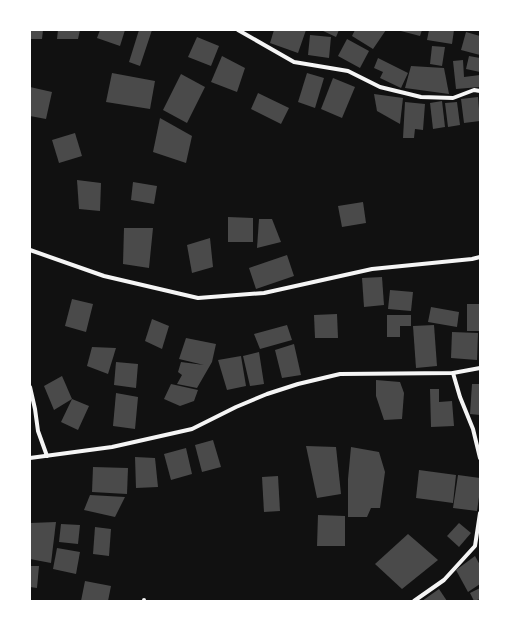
<svg xmlns="http://www.w3.org/2000/svg" width="510" height="631" font-family="'Asap Condensed',sans-serif">
<rect width="100%" height="100%" fill="#111"/>
<!-- building -->
<g fill="#4a4a4a">
<path d="M30,30h13l-1,9h-12z"/>
<path d="M58,30h22l-2,9h-21z"/>
<path d="M100,30h25l-5,16 -23,-8z"/>
<path d="M139,30h13l-12,36 -11,-4z"/>
<path d="M274,30h32l-8,23 -28,-10z"/>
<path d="M321,30h18l-3,7z"/>
<path d="M355,30h31l-13,19 -21,-13z"/>
<path d="M397,30h25l-2,6z"/>
<path d="M429,30h25l-2,14 -25,-4z"/>
<path d="M466,32l14,4v19l-19,-5z"/>
<path d="M310,35l21,2 -2,21 -21,-3z"/>
<path d="M197,37l22,9 -8,20 -23,-9z"/>
<path d="M347,39l22,12 -9,17 -22,-12z"/>
<path d="M432,46l13,1 -3,19 -12,-2z"/>
<path d="M222,56l23,12 -8,24 -26,-10z"/>
<path d="M469,56l11,2v14l-14,-3z"/>
<path d="M378,58l30,15 -7,15 -21,-10 3,-6 -9,-4z"/>
<path d="M463,60l1,17 16,-2v12l-24,2 -3,-28z"/>
<path d="M411,66l33,2 5,26 -44,-6z"/>
<path d="M112,73l43,8 -5,28 -44,-7z"/>
<path d="M307,73l17,5 -9,30 -17,-6z"/>
<path d="M181,74l24,13 -18,36 -24,-13z"/>
<path d="M333,78l22,9 -13,31 -21,-9z"/>
<path d="M30,87l22,5 -6,27 -16,-3z"/>
<path d="M258,93l31,15 -8,16 -30,-15z"/>
<path d="M374,94l29,4 -3,26 -23,-13z"/>
<path d="M478,97l2,24 -16,2 -3,-24z"/>
<path d="M442,101l3,26 -12,2 -3,-26z"/>
<path d="M405,102l20,2 -2,26 -8,-1 -1,9h-11z"/>
<path d="M457,102l3,23 -12,2 -3,-24z"/>
<path d="M160,118l32,18 -6,27 -33,-11z"/>
<path d="M75,133l7,23 -23,7 -7,-23z"/>
<path d="M77,180l24,3 -1,28 -21,-2z"/>
<path d="M133,182l24,4 -3,18 -23,-4z"/>
<path d="M363,202l3,21 -24,4 -4,-21z"/>
<path d="M228,217l25,1v24h-25z"/>
<path d="M259,219h13l9,23 -24,6z"/>
<path d="M124,228h29l-4,40 -26,-4z"/>
<path d="M210,238l3,29 -21,6 -5,-28z"/>
<path d="M287,255l7,21 -38,13 -7,-21z"/>
<path d="M382,277l2,28 -20,2 -2,-29z"/>
<path d="M390,290l23,2 -2,19 -23,-2z"/>
<path d="M72,299l21,5 -7,28 -21,-6z"/>
<rect x="467" y="304" width="13" height="27"/>
<path d="M431,307l28,5 -2,15 -29,-5z"/>
<path d="M337,314l1,24h-23l-1,-23z"/>
<path d="M387,315h24v11h-11v11h-13z"/>
<path d="M152,319l17,7 -7,23 -17,-8z"/>
<path d="M287,325l5,15 -32,9 -6,-15z"/>
<path d="M434,325l3,41 -21,2 -3,-42z"/>
<path d="M452,332l26,1 -1,27 -26,-2z"/>
<path d="M186,338l30,6 -4,18 -15,26 -20,-4 5,-9 -4,-3 3,-10 23,3 -25,-6z"/>
<path d="M294,344l7,31 -19,3 -7,-28z"/>
<path d="M92,347l24,1 -8,26 -21,-8z"/>
<path d="M259,352l5,32 -14,2 -7,-30z"/>
<path d="M241,356l5,30 -19,4 -9,-30z"/>
<path d="M116,362l22,2 -2,24 -22,-3z"/>
<path d="M62,376l10,23 -18,11 -10,-24z"/>
<path d="M376,380l24,2 4,11 -2,26 -18,1 -8,-24z"/>
<path d="M171,384l27,6 -4,11 -14,5 -16,-7z"/>
<path d="M472,384h8v31l-10,-1z"/>
<path d="M430,389h9v13l13,-1 2,25 -23,1z"/>
<path d="M116,393l22,4 -3,32 -22,-3z"/>
<path d="M72,399l17,7 -11,24 -17,-8z"/>
<path d="M213,440l8,27 -19,5 -7,-27z"/>
<path d="M306,446l30,1 5,47 -24,4z"/>
<path d="M351,447l28,5 6,20 -5,36h-9l-4,9h-19v-38z"/>
<path d="M186,448l6,26 -21,6 -7,-26z"/>
<path d="M135,457l20,1 3,29 -22,1z"/>
<path d="M93,467l35,1 -1,26 -35,-2z"/>
<path d="M419,470l37,5 -3,28 -37,-5z"/>
<path d="M458,475l22,3v12l-3,21 -24,-3z"/>
<path d="M278,476l2,35 -16,1 -2,-35z"/>
<path d="M90,495l35,2 -10,20 -31,-7z"/>
<path d="M318,515l27,1v30h-28z"/>
<path d="M56,522l-5,41 -21,-4v-36z"/>
<path d="M459,523l12,10 -12,14 -12,-11z"/>
<path d="M61,524l19,1 -2,19 -19,-2z"/>
<path d="M95,527l16,2 -2,27 -16,-2z"/>
<path d="M408,534l30,26 -36,29 -27,-25z"/>
<path d="M57,548l23,4 -4,22 -23,-5z"/>
<path d="M475,556l5,9v19l-12,8 -12,-22z"/>
<path d="M30,566h9l-2,22 -7,-1z"/>
<path d="M85,581l26,5 -3,15h-27z"/>
<path d="M480,588v11l-6,2 -4,-8z"/>
<path d="M439,589l8,12h-25z"/>
</g>
<g fill="none" stroke-linecap="round" stroke-linejoin="round">
<!-- minor -->
<g stroke="#f5f5f5" stroke-width="4">
<path d="M238,30l56,32 54,9 32,16 41,10 32,1 21,-8 6,1"/>
<path d="M30,250l74,26 94,22 66,-5 108,-24 100,-10 8,-2"/>
<path d="M453,373l7,24 13,32 7,29"/>
<path d="M30,387l5,22 3,22 9,25"/>
<path d="M30,458l82,-11 80,-18 44,-22 31,-13 31,-10 42,-10 113,-1 27,-5"/>
<path d="M144,601v-1"/>
<path d="M414,601l30,-21 31,-34 5,-33"/>
</g>
</g>
<!-- border -->
<rect width="510" height="631" fill="none" stroke="#ffffff" stroke-width="62"/>
</svg>
